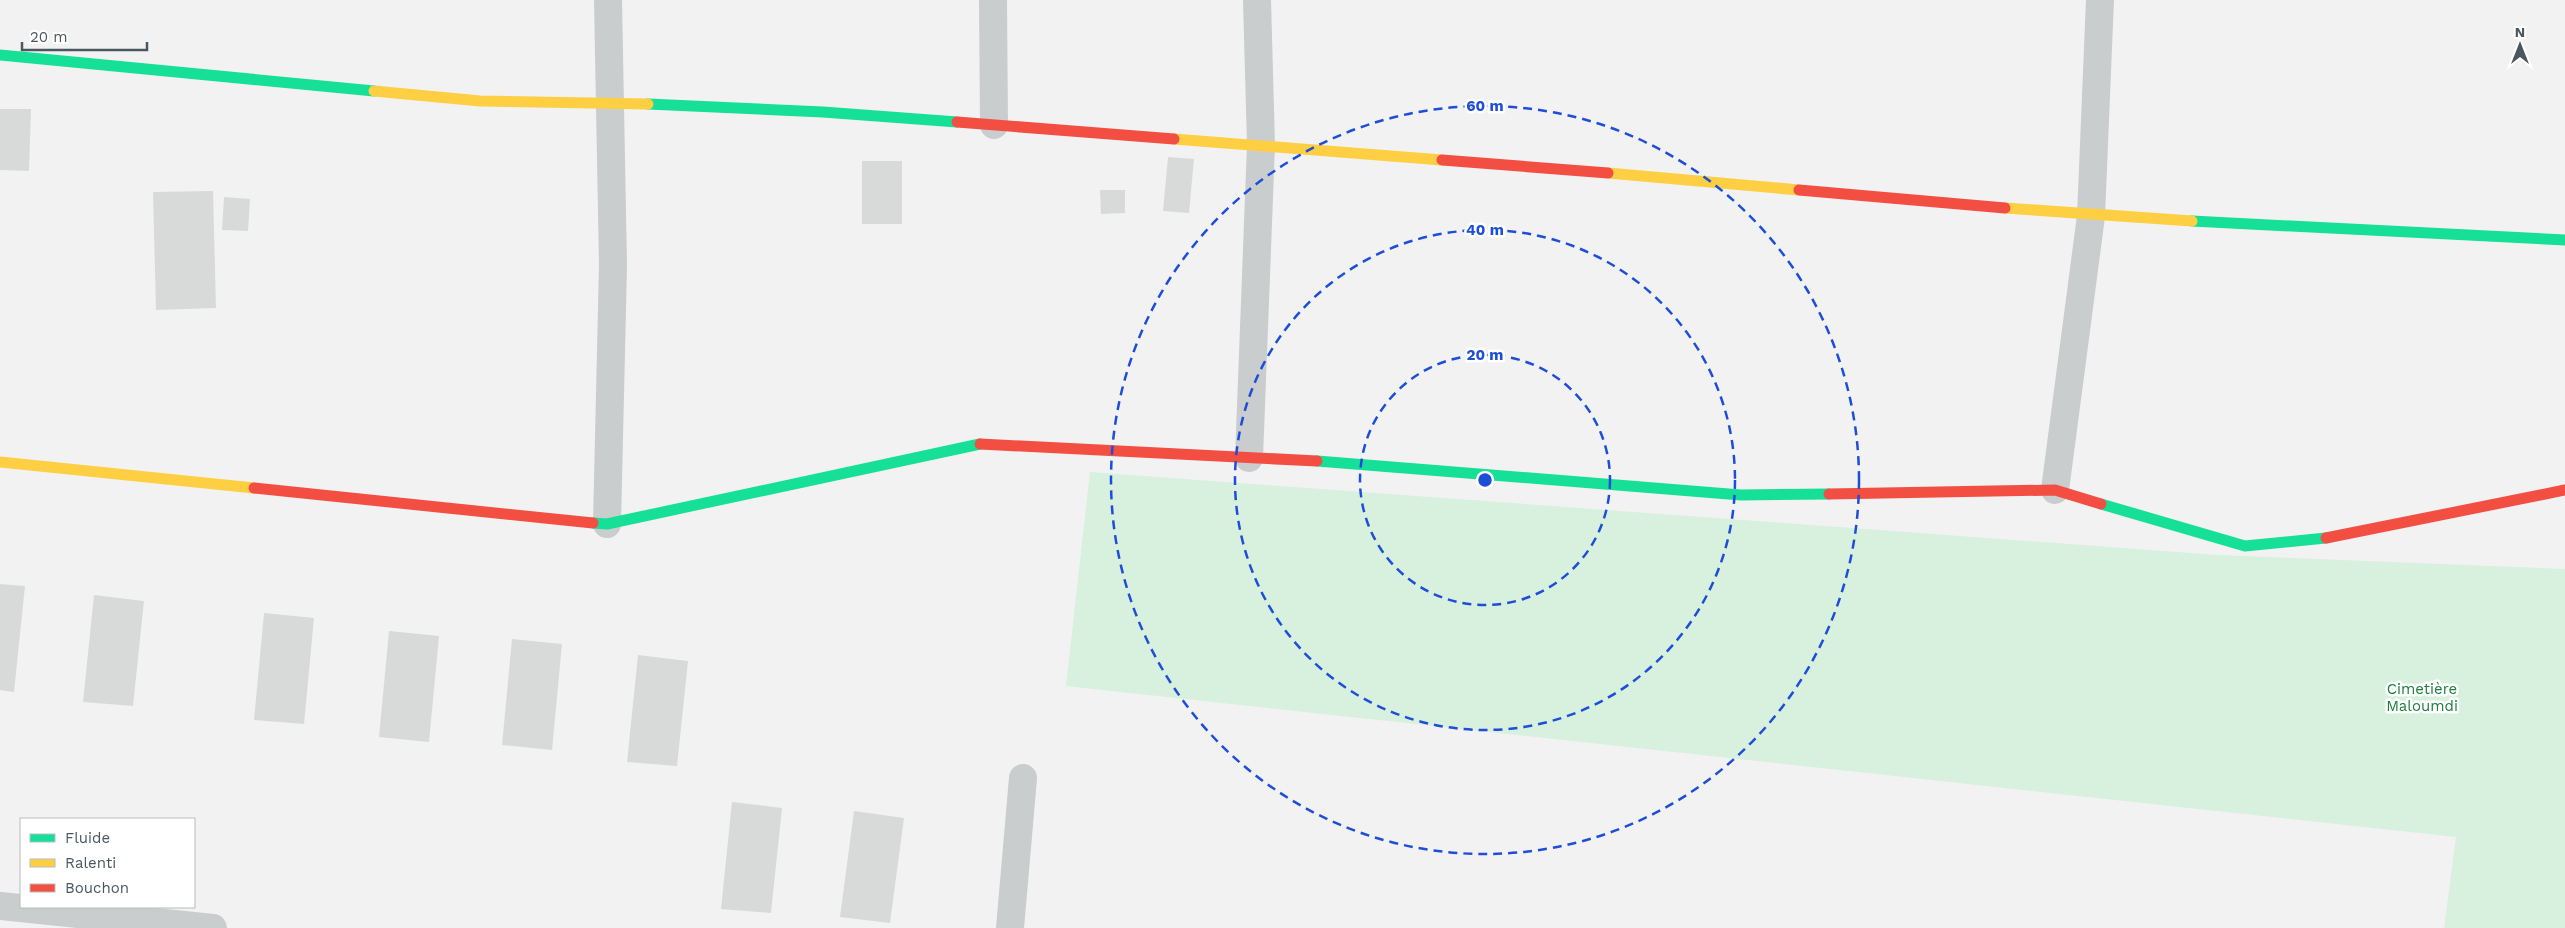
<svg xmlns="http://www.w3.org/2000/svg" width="2565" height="928" font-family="'Work Sans',sans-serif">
<rect width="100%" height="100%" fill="#f2f2f2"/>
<!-- green -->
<path fill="#d8f0de" d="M1090,472l1128,83 347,14v359h-121l12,-91 -1390,-151z"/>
<!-- building -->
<g fill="#d8dada">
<path d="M0,109h31l-2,62 -29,-1z"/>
<path d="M1168,157l26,2 -5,54 -26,-2z"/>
<rect x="862" y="161" width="40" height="63"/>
<path d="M1100,190h25v23l-24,1z"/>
<path d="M213,191l3,117 -60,2 -3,-118z"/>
<path d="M224,197l26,2 -2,32 -26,-1z"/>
<path d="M0,584l25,2 -11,106 -14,-2z"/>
<path d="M94,595l50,6 -11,105 -50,-4z"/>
<path d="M264,613l50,5 -10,106 -50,-4z"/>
<path d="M389,631l50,5 -10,106 -50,-5z"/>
<path d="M512,639l50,5 -10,106 -50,-5z"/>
<path d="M638,655l50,6 -11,105 -50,-4z"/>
<path d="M732,802l50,6 -11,105 -50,-4z"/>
<path d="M854,811l50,7 -14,105 -50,-6z"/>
</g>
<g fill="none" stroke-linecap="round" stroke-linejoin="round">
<!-- street -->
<g stroke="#c9cdce" stroke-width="28">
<path d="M993,0l1,125"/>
<path d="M1249,458l12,-313 -4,-145"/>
<path d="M2055,490l36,-274 9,-216"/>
<path d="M607,524l6,-259 -5,-265"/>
<path d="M0,906l213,22"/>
<path d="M1010,928l13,-150"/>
</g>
<!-- fast -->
<g stroke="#16e098" stroke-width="11">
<path d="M0,55l374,36"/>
<path d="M648,104l175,8 134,10"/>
<path d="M2192,221l373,19"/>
<path d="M1317,461l424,34 88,-1"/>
<path d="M2101,504l144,42 81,-8"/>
<path d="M593,523l14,1 373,-80"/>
</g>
<!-- slow -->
<g stroke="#ffcf43" stroke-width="11">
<path d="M374,91l106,10 168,3"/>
<path d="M1174,139l268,21"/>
<path d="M1608,173l191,17"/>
<path d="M2005,208l187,13"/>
<path d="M0,462l254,26"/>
</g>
<!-- jam -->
<g stroke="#f24e42" stroke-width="11">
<path d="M957,122l217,17"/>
<path d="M1442,160l166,13"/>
<path d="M1799,190l206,18"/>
<path d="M980,444l337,17"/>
<path d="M254,488l339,35"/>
<path d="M1829,494l226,-4 46,14"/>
<path d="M2326,538l239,-48"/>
</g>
</g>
<!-- distance rings -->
<g fill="none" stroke="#1d4ed8" stroke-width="2.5" stroke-dasharray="9 6">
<circle cx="1485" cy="480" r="125"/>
<circle cx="1485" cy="480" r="250"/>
<circle cx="1485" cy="480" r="374"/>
</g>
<g text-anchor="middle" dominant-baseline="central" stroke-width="5" stroke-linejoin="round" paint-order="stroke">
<!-- park labels -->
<g font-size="15" fill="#1c7d3e" stroke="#fff">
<text x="2422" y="689">Cimetière<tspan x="2422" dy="17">Maloumdi</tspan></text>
</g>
</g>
<circle cx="1485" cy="480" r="8" fill="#1d4ed8" stroke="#fff" stroke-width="2.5"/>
<g font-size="15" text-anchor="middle" font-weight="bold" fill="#1d4ed8" stroke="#fff" stroke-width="5" stroke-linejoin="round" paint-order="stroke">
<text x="1485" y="111">60 m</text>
<text x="1485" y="235">40 m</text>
<text x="1485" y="360">20 m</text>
</g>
<!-- legend -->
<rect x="20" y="818" width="175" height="90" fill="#ffffff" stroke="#b7bcbf"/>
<rect x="30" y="834" width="25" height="8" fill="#16e098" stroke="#b7bcbf"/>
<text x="65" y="843" font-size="15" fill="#4a575e">Fluide</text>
<rect x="30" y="859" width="25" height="8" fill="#ffcf43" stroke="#b7bcbf"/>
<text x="65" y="868" font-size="15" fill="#4a575e">Ralenti</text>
<rect x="30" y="884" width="25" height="8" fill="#f24e42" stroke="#b7bcbf"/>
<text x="65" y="893" font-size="15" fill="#4a575e">Bouchon</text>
<!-- north arrow -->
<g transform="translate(2520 45)" stroke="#ffffff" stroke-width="4" paint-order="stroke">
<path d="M0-4L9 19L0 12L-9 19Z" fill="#4a575e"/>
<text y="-8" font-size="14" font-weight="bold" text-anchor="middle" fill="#4a575e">N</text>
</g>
<!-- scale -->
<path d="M22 42v8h125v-8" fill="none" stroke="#4a575e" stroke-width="2.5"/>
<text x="30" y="42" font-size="15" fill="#4a575e" stroke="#ffffff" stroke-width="4" paint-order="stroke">20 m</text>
</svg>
